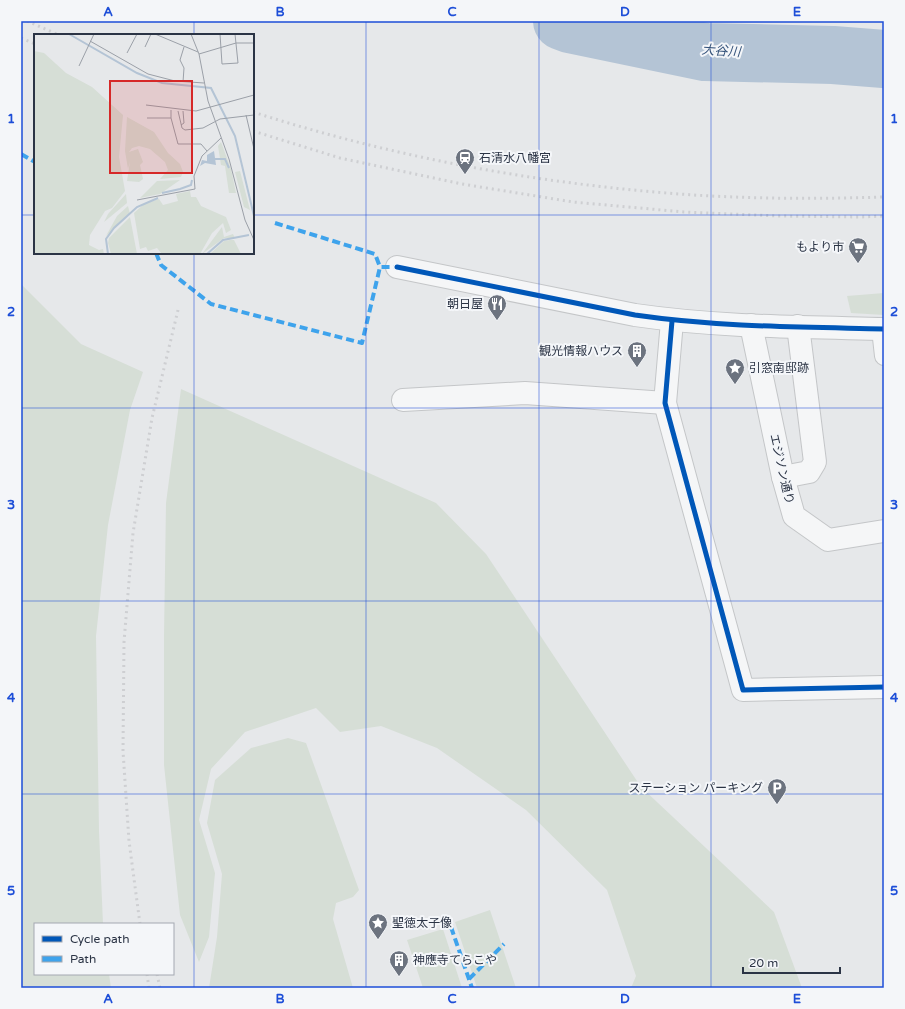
<svg xmlns="http://www.w3.org/2000/svg" width="905" height="1009" font-family="'Varela Round','Noto Sans JP',sans-serif">
<rect width="100%" height="100%" fill="#e6e8ea"/>
<!-- green -->
<g fill="#d6ded6">
<path d="M21,284l60,60 62,28 -13,38 -22,115 -12,111 3,195 4,93h-68v50h74l2,14h-90z"/>
<path d="M884,293v22l-33,-2 -4,-17z"/>
<path d="M181,389l255,114 50,51 155,233 133,125 28,76h-171l5,-12 -29,-86 -81,-80 -89,-62 -56,-22 -41,6 -24,-24 -71,24 -34,37 -12,51 16,53 -6,64 -10,25 -19,-47 -16,-150v-129l2,-133z"/>
<path d="M288,738l18,5 53,147 -6,7 -17,6 -3,16 20,69h-144l8,-51 5,-63 -15,-51 8,-43 36,-32z"/>
<path d="M490,910l26,78h-39l-22,-66z"/>
<path d="M443,929l19,59h-39l-16,-48z"/>
</g>
<g fill="none" stroke-linecap="round" stroke-linejoin="round">
<!-- river -->
<path stroke="#b4c4d5" stroke-width="58" d="M562,21l8,3 135,28 128,3 51,4"/>
<!-- service casing -->
<g stroke="#c4c6c8" stroke-width="20">
<path id="service" d="M881,329l3,27"/>
</g>
<!-- minor casing -->
<g stroke="#c4c6c8" stroke-width="24">
<g id="minor">
<path d="M397,267l238,48c82,12 166,12 249,14"/>
<path d="M672,321l-7,82 78,287 141,-3"/>
<path d="M403,400l122,-7 140,10"/>
<path d="M783,477l26,-5 6,-10 -17,-136"/>
</g>
</g>
<!-- tertiary casing -->
<g stroke="#c4c6c8" stroke-width="24">
<path id="tertiary" d="M751,325l32,152 11,39 34,24 56,-9"/>
</g>
<!-- service -->
<use href="#service" stroke="#f5f6f7" stroke-width="18"/>
<!-- minor -->
<use href="#minor" stroke="#f5f6f7" stroke-width="22"/>
<!-- tertiary -->
<use href="#tertiary" stroke="#f5f6f7" stroke-width="22"/>
<!-- rail -->
<g stroke="#cecfd2" stroke-width="3" stroke-dasharray="2 4" stroke-linecap="butt">
<path d="M27,21l32,14"/>
<path d="M21,38l14,6"/>
<path d="M253,112c143,46 291,73 441,83 64,4 127,4 190,2"/>
<path d="M253,131l87,27 122,26 111,18 111,10 94,4 83,1 23,-1"/>
<path d="M140,924l-11,-83 -6,-90 1,-109 9,-109 19,-115 26,-108"/>
<path d="M147,974l2,14"/>
<path d="M157,974l3,14"/>
</g>
<!-- quiet -->
<g stroke="#3ea3ec" stroke-width="4" stroke-dasharray="8 4" stroke-linecap="butt">
<path d="M21,154l14,8"/>
<path d="M275,223l100,31 5,13"/>
<path d="M156,253l5,12 50,39 151,39 18,-76h17"/>
<path d="M451,927l21,61"/>
<path d="M469,979l35,-35"/>
</g>
<!-- cycleway casing -->
<g stroke="#f4f6f9" stroke-width="8">
<g id="cycleway">
<path d="M397,267l238,48c82,12 166,12 249,14"/>
<path d="M672,321l-7,82 78,287 141,-3"/>
</g>
</g>
<!-- cycleway -->
<use href="#cycleway" stroke="#0057b8" stroke-width="5"/>
</g>
<!-- grid -->
<path fill="none" stroke="#1d4ed8" stroke-width="1" stroke-opacity="0.55" d="M194,21v14M366,21v967M539,21v967M711,21v967M21,215h14M253,215h631M194,253v735M21,408h863M21,601h863M21,794h863"/>
<!-- icons -->
<defs>
<g id="station-pin" transform="scale(1)"><path d="M0 17L-7.5 6A9.5 9.5 0 1 1 7.5 6Z" fill="#6c737f" stroke="#f4f6f9"/><path d="M-3-6H3Q5-6 5-4V2Q5 4 3 4L4.5 6H3L1.5 4h-3L-3 6H-4.5L-3 4Q-5 4-5 2V-4Q-5-6-3-6ZM-3.5-4v3h7v-3ZM-3.5 1v1.5H-2V1ZM2 1v1.5H3.5V1Z" fill="#fff"/></g>
<g id="supermarket-pin" transform="scale(1)"><path d="M0 17L-7.5 6A9.5 9.5 0 1 1 7.5 6Z" fill="#6c737f" stroke="#f4f6f9"/><path d="M-6-5.5h2.5l.6 2H6L4.5 2H-2.5L-4.4-4H-6ZM-1.5 3.2a1.3 1.3 0 1 0 .1 0ZM3 3.2a1.3 1.3 0 1 0 .1 0Z" fill="#fff"/></g>
<g id="restaurant-pin" transform="scale(1)"><path d="M0 17L-7.5 6A9.5 9.5 0 1 1 7.5 6Z" fill="#6c737f" stroke="#f4f6f9"/><path d="M-5-6h1v4h1v-4h1v4h1v-4h1v5L-1.5 .5V6h-2V.5L-5-1ZM5-6V6H3V1.5H1.5Q1.5-4 5-6Z" fill="#fff"/></g>
<g id="building-pin" transform="scale(1)"><path d="M0 17L-7.5 6A9.5 9.5 0 1 1 7.5 6Z" fill="#6c737f" stroke="#f4f6f9"/><path d="M-4-6H4V6H1V3H-1V6H-4ZM-2.5-4.3h1.7v1.8h-1.7ZM.8-4.3h1.7v1.8H.8ZM-2.5-1h1.7V.8h-1.7ZM.8-1h1.7V.8H.8Z" fill="#fff"/></g>
<g id="sight-pin" transform="scale(1)"><path d="M0 17L-7.5 6A9.5 9.5 0 1 1 7.5 6Z" fill="#6c737f" stroke="#f4f6f9"/><path d="M0-6L1.8-2.2L6-1.7L2.9 1.2L3.7 5.4L0 3.3L-3.7 5.4L-2.9 1.2L-6-1.7L-1.8-2.2Z" fill="#fff"/></g>
<g id="parking-pin" transform="scale(1)"><path d="M0 17L-7.5 6A9.5 9.5 0 1 1 7.5 6Z" fill="#6c737f" stroke="#f4f6f9"/><path d="M-3.5-5.5H1a3.5 3.5 0 0 1 0 7H-1V5.5H-3.5ZM-1-3.4V-.6H.8a1.4 1.4 0 0 0 0-2.8Z" fill="#fff"/></g>
</defs>
<g fill-rule="evenodd">
<use href="#station-pin" x="465" y="158"/>
<use href="#supermarket-pin" x="858" y="247"/>
<use href="#restaurant-pin" x="497" y="304"/>
<use href="#building-pin" x="637" y="351"/>
<use href="#sight-pin" x="735" y="368"/>
<use href="#parking-pin" x="777" y="788"/>
<use href="#sight-pin" x="378" y="923"/>
<use href="#building-pin" x="399" y="960"/>
</g>
<g text-anchor="middle" dominant-baseline="central" stroke-width="4" stroke-linejoin="round" paint-order="stroke">
<!-- poi labels -->
<g font-size="12" fill="#2b3445" stroke="#f4f6f9" text-anchor="start">
<text x="479" y="158">石清水八幡宮</text>
<text x="844" y="247" text-anchor="end">もより市</text>
<text x="483" y="304" text-anchor="end">朝日屋</text>
<text x="623" y="351" text-anchor="end">観光情報ハウス</text>
<text x="749" y="368">引窓南邸跡</text>
<text x="763" y="788" text-anchor="end">ステーション パーキング</text>
<text x="392" y="923">聖徳太子像</text>
<text x="413" y="960">神應寺てらこや</text>
</g>
<!-- street labels -->
<g font-size="12" fill="#2b3445" stroke="#f4f6f9">
<text transform="translate(782 469) rotate(77)">エジソン通り</text>
</g>
<!-- water labels -->
<g font-size="13" font-style="italic" fill="#34527a" stroke="#f4f6f9">
<text transform="translate(721 51) rotate(4)">大谷川</text>
</g>
</g>
<!-- overview -->
<g transform="translate(34 34)">
<rect width="220" height="220" fill="#e6e8ea"/>
<path d="M0,17l10,2 22,20 26,14 31,28 -4,42 6,34 -13,17 -7,3 -15,24 -1,10 10,5 4,-1 1,5h-70zM93,83l27,15 14,21 12,11 3,8 -2,5 -21,2 8,-9 -3,-8 -15,-13 -11,-3 -7,2 -3,4 9,-3 5,13 -3,3 3,14 -4,3 -12,-1 3,-20 -2,8 -3,-18zM187,108l10,27 5,24h-7l-4,-27 -4,-1 -3,-19zM206,137l10,39 -6,-3 -9,-35zM146,146l-20,14 -20,4 17,-17zM156,157l1,6h5l5,9 25,11 5,13 -5,3 -3,-10 -11,10 -12,21h-38l-5,-6 -9,3 -2,-4 -6,2 -6,-36 10,-9 15,-5 4,6 15,-4 -2,-7zM92,160l1,9 -23,19 4,-8zM94,172l2,8 -24,22 11,-20zM96,183l7,37h-26l-3,-11 1,-5zM188,193l2,10 9,-3 2,4h-11l-22,16zM196,206h4l7,14h-31l14,-13z" fill="#d6ded6"/>
<path d="M180,117l2,14 -11,-2 -5,3 2,-6 5,1v-6z" fill="#b4c4d5"/>
<path fill="none" stroke="#b4c4d5" stroke-width="2" d="M35,0l68,39 25,10 49,5 24,48 19,80M181,125h10l4,9M128,159l18,-4 11,-4 1,-5M74,220l-2,-15 8,-11 23,-21 21,-9M173,220l16,-14 26,-5"/>
<path fill="none" stroke="#9ba0a8" stroke-width="1" d="M121,0l43,18M157,0l8,20 9,47 21,58 16,61 9,20M186,0l2,30 16,-1 -3,-29M56,7l58,33 27,7 29,2M111,13l6,-13M93,19l10,-19M165,20l37,-11h18M45,32l15,-32M149,48l1,-14 -4,-8 4,-13M112,71l50,6 58,-16M137,76v8l7,26h23l6,7M144,77l4,17 3,2 18,-2 17,-9 34,-4M212,81l8,34M113,84h24M147,91l3,-2 -1,-12M103,166l58,-11 -1,-13 8,-20 19,-18"/>
<path fill="#d62828" fill-opacity="0.15" stroke="#d62828" stroke-width="2" d="M76,47h82v92h-82z"/>
<rect width="220" height="220" fill="none" stroke="#2b3445" stroke-width="2"/>
</g>
<!-- border -->
<rect width="905" height="1009" fill="none" stroke="#f4f6f9" stroke-width="44"/>
<!-- legend -->
<rect x="34" y="923" width="140" height="52" fill="#f4f6f9" stroke="#a4a8b1"/>
<rect x="42" y="936" width="20" height="6" fill="#0057b8" stroke="#a4a8b1"/>
<text x="70" y="943" font-size="12" fill="#2b3445">Cycle path</text>
<rect x="42" y="956" width="20" height="6" fill="#3ea3ec" stroke="#a4a8b1"/>
<text x="70" y="963" font-size="12" fill="#2b3445">Path</text>
<!-- scale -->
<path d="M743 967v6h97v-6" fill="none" stroke="#2b3445" stroke-width="2"/>
<text x="749" y="967" font-size="12" fill="#2b3445" stroke="#f4f6f9" stroke-width="3" paint-order="stroke">20 m</text>
<rect x="22" y="22" width="861" height="965" fill="none" stroke="#1d4ed8" stroke-width="1.5"/>
<g font-size="13" text-anchor="middle" font-weight="bold" fill="#1d4ed8">
<text x="108" y="16">A</text>
<text x="280" y="16">B</text>
<text x="452" y="16">C</text>
<text x="625" y="16">D</text>
<text x="797" y="16">E</text>
<text x="11" y="123">1</text>
<text x="894" y="123">1</text>
<text x="11" y="316">2</text>
<text x="894" y="316">2</text>
<text x="11" y="509">3</text>
<text x="894" y="509">3</text>
<text x="11" y="702">4</text>
<text x="894" y="702">4</text>
<text x="11" y="895">5</text>
<text x="894" y="895">5</text>
<text x="108" y="1003">A</text>
<text x="280" y="1003">B</text>
<text x="452" y="1003">C</text>
<text x="625" y="1003">D</text>
<text x="797" y="1003">E</text>
</g>
</svg>
